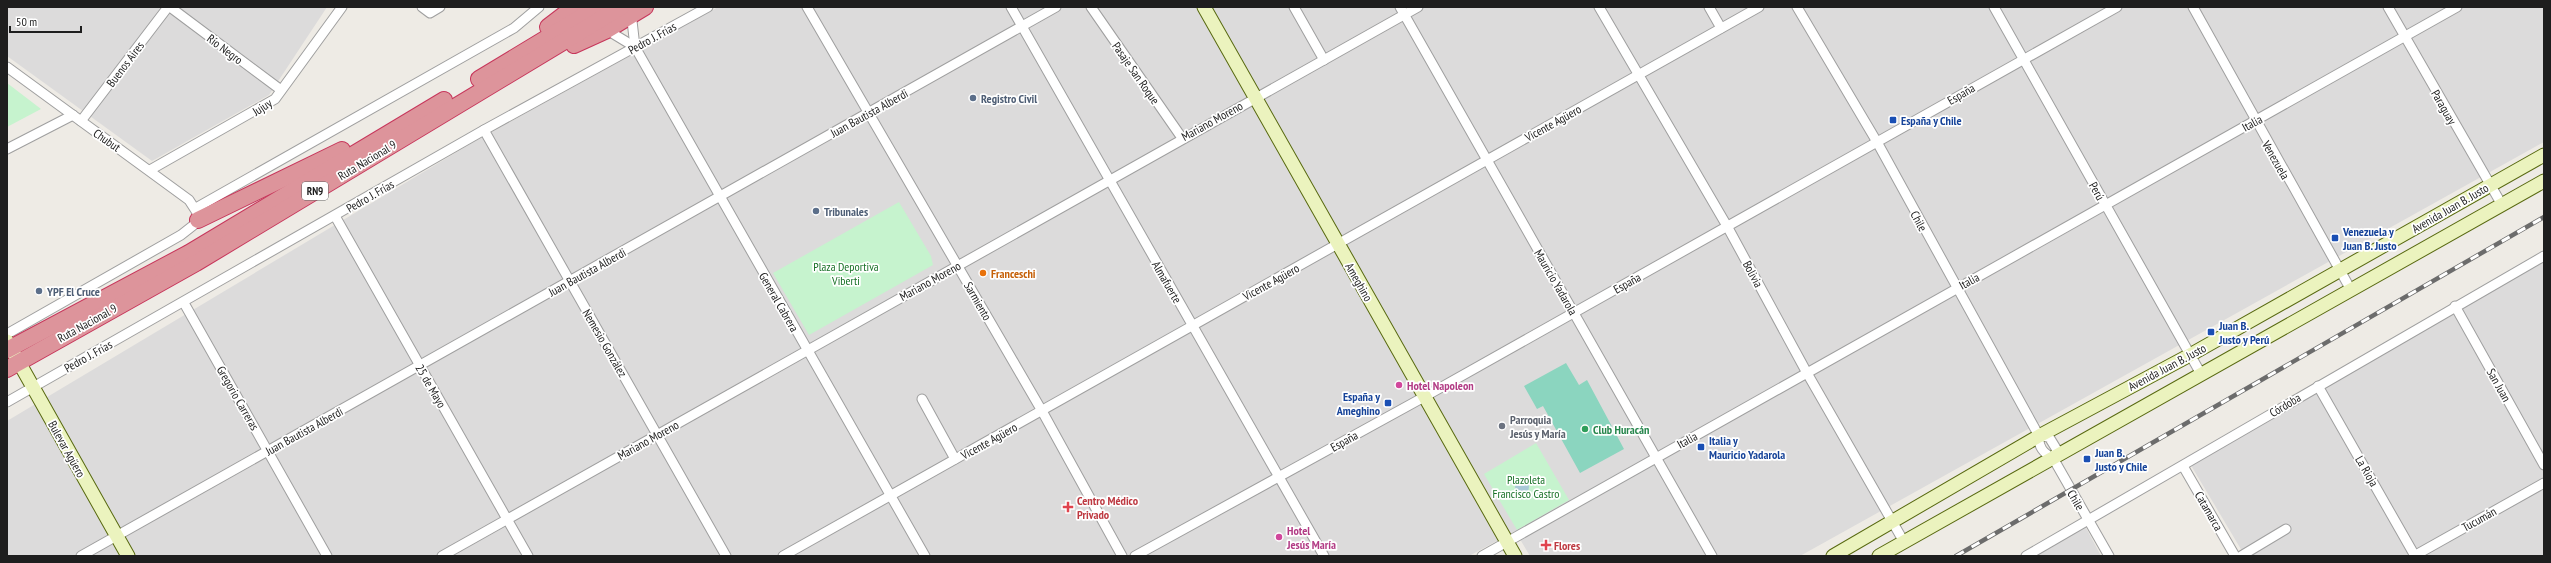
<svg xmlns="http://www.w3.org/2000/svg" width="2551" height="563" font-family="'PT Sans Narrow',sans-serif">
<rect width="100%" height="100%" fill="#eeebe5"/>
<!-- residential -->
<g fill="#dcdbdb">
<path d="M7,7h320l-58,88 -117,66 -145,-105z"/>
<path d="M718,7h1826v135l-744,414h-270l-15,-25 -46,25h-1462v-135l470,-281z"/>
<path d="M2544,262v294h-299l-59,-99z"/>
<path d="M2085,526l16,30h-67z"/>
</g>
<!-- park -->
<g fill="#c6f3ce">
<path d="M7,83l34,26 -34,18z"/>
<path d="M899,202l32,54 2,9 -124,70 -36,-62z"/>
<path d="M1536,443l33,57 -52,30 -33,-56z"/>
</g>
<!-- pitch -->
<path fill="#8bd5bf" d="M1566,363l13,22 8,-5 37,69 -44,24 -37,-67 -6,3 -13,-23z"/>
<!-- water -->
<circle fill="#aac9d7" cx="1522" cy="487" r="7"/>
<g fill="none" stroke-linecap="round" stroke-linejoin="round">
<!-- street casing -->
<g stroke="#9f9f9f" stroke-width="11">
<g id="street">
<path d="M170,7l111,83"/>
<path d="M422,7l8,6 10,-6"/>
<path d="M807,7l235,404 80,145"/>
<path d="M1011,7l313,549"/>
<path d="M1091,7l91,131"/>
<path d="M1294,7l30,53"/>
<path d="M1400,7l312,549"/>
<path d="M1599,7l128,219 80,147 97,169"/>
<path d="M1709,7l12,21"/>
<path d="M1797,7l80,135 162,294c-1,11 4,17 14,22l56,98"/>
<path d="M1994,7l207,367"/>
<path d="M2193,7l158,283"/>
<path d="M2388,7l114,198"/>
<path d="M631,12l4,35 290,509"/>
<path d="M607,30l28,17"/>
<path d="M7,67l182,133 9,14 -3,10 -14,11 -174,99"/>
<path d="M81,121l87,-114"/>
<path d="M484,130l242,426"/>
<path d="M7,149l66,-34"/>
<path d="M150,170l125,-71 67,-92"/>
<path d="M196,208l318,-180 25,-21"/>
<path d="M335,216l193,340"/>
<path d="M184,303l143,253"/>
<path d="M2455,306l89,159"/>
<path d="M2318,386l97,170"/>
<path d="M922,399l33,60"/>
<path d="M7,402l477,-272 224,-123"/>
<path d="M2039,436l10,1 8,13 -4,8"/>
<path d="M2183,466l52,90"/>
<path d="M81,556l975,-549"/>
<path d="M442,556l976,-549"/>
<path d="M783,556l976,-549"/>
<path d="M1135,556l289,-159 693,-390"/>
<path d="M1482,556l975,-549"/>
<path d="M2026,556l518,-300"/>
<path d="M2241,556l45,-27"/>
<path d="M2414,556l130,-73"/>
</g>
</g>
<!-- secondary casing -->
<g stroke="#586910" stroke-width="15">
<g id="secondary">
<path d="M1204,7l311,549"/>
<path d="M7,341l121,215"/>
<path d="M1833,556l206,-120 151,-81 354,-200"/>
<path d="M1879,556l665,-375"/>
</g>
</g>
<!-- highway casing -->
<g stroke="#c7365b" stroke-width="18">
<g id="highway">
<path d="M548,27l26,-20"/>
<path d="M574,45l33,-15 38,-23"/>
<path d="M479,79l119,-72"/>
<path d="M198,220l144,-70"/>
<path d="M7,350l182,-97 255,-153"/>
<path d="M7,369l189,-106 425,-256"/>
</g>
</g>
<!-- street -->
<use href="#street" stroke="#fff" stroke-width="9"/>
<!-- secondary -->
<use href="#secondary" stroke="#ebf3be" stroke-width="13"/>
<!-- highway -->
<use href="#highway" stroke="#dd949b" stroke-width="16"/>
<!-- rail casing -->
<g stroke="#6c6c6c" stroke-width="4.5">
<path id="rail" d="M1956,556l588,-339"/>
</g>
<!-- rail -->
<use href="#rail" stroke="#fff" stroke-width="3" stroke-dasharray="9" stroke-linecap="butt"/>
</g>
<!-- markers -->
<g fill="#5c6f8a" stroke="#fff" stroke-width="1.5">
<circle cx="973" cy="98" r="4"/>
<circle cx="816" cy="211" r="4"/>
<circle cx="39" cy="291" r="4"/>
</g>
<g fill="#1a4fb4" stroke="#fff" stroke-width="1.5">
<rect x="1889" y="116" width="8" height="8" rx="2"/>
<rect x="2331" y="234" width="8" height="8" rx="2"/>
<rect x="2207" y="328" width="8" height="8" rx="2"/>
<rect x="1384" y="399" width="8" height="8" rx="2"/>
<rect x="1697" y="443" width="8" height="8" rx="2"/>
<rect x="2083" y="455" width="8" height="8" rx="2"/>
</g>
<circle fill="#e8710a" stroke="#fff" stroke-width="1.5" cx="983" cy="273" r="4"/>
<g fill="#d1479c" stroke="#fff" stroke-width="1.5">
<circle cx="1399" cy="385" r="4"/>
<circle cx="1279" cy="537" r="4"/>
</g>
<circle fill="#6b7280" stroke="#fff" stroke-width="1.5" cx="1502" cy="426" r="4"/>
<circle fill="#2e9e5b" stroke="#fff" stroke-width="1.5" cx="1585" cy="429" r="4"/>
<g fill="#e0444e" stroke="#fff" stroke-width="1.5">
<path d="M1066 501h4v4h4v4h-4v4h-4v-4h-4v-4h4z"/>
<path d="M1544 539h4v4h4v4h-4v4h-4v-4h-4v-4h4z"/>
</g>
<g text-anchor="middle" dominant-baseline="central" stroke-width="3.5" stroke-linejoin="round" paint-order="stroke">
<!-- shield labels -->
<rect fill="#fff" stroke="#626262" stroke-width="1" x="302" y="182" width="26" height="18" rx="3"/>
<g font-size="11" font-weight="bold" fill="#1e1e1e">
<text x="315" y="191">RN9</text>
</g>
<!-- street labels -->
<g font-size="12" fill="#1e1e1e" stroke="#fff">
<text transform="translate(652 38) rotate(-29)">Pedro J. Frías</text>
<text transform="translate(225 49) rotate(37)">Río Negro</text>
<text transform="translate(125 64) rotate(-53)">Buenos Aires</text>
<text transform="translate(1136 73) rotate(55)">Pasaje San Roque</text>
<text transform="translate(1961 94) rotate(-30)">España</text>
<text transform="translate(262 107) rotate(-33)">Jujuy</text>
<text transform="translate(2444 107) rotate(60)">Paraguay</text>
<text transform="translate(869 113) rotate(-29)">Juan Bautista Alberdi</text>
<text transform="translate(1212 121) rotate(-29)">Mariano Moreno</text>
<text transform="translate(1553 123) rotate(-29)">Vicente Agüero</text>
<text transform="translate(2252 123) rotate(-29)">Italia</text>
<text transform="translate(107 140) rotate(35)">Chubut</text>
<text transform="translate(367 160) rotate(-31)">Ruta Nacional 9</text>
<text transform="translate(2276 160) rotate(60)">Venezuela</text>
<text transform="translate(2097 191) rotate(61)">Perú</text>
<text transform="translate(370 196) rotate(-30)">Pedro J. Frías</text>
<text transform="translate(2450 208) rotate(-30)">Avenida Juan B. Justo</text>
<text transform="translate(1919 221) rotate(62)">Chile</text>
<text transform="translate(587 272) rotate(-29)">Juan Bautista Alberdi</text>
<text transform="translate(1753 274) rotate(62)">Bolivia</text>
<text transform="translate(930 281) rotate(-29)">Mariano Moreno</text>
<text transform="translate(1969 281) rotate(-29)">Italia</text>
<text transform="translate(1167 282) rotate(60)">Almafuerte</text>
<text transform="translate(1271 282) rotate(-29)">Vicente Agüero</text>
<text transform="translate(1359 282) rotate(60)">Ameghino</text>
<text transform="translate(1556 282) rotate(60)">Mauricio Yadarola</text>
<text transform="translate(1627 283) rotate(-29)">España</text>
<text transform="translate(978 301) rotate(60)">Sarmiento</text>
<text transform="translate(779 302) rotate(60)">General Cabrera</text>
<text transform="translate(87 323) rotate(-29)">Ruta Nacional 9</text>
<text transform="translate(605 343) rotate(60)">Nemesio González</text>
<text transform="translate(88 356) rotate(-29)">Pedro J. Frías</text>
<text transform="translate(2167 367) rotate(-28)">Avenida Juan B. Justo</text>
<text transform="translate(2499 385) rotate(61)">San Juan</text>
<text transform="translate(431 386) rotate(60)">25 de Mayo</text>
<text transform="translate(238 398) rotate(60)">Gregorio Carreras</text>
<text transform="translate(2285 405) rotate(-31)">Córdoba</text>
<text transform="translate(304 431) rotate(-29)">Juan Bautista Alberdi</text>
<text transform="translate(648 440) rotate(-29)">Mariano Moreno</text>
<text transform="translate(1687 440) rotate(-29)">Italia</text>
<text transform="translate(989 441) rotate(-29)">Vicente Agüero</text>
<text transform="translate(1344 441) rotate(-29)">España</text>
<text transform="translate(67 449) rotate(61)">Bulevar Agüero</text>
<text transform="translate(2367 471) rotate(60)">La Rioja</text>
<text transform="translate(2076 500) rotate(60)">Chile</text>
<text transform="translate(2209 511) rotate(60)">Catamarca</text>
<text transform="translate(2479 519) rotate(-29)">Tucumán</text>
</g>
<!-- service labels -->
<g font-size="12" font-weight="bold" fill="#4e5e75" stroke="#fff" text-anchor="start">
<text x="981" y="98">Registro Civil</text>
<text x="824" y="211">Tribunales</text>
<text x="47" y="291">YPF El Cruce</text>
</g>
<!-- transit labels -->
<g font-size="12" font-weight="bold" fill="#164399" stroke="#fff" text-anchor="start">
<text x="1901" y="120">España y Chile</text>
<text x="2343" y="231">Venezuela y<tspan x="2343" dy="14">Juan B. Justo</tspan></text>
<text x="2219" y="325">Juan B.<tspan x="2219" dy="14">Justo y Perú</tspan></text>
<text x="1380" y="396" text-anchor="end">España y<tspan x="1380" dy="14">Ameghino</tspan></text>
<text x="1709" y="440">Italia y<tspan x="1709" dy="14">Mauricio Yadarola</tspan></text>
<text x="2095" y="452">Juan B.<tspan x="2095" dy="14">Justo y Chile</tspan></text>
</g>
<!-- park labels -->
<g font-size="12" fill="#177026" stroke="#fff">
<text x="846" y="266">Plaza Deportiva<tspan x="846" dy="14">Viberti</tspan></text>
<text x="1526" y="479">Plazoleta<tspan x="1526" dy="14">Francisco Castro</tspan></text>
</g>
<!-- food labels -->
<g font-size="12" font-weight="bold" fill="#c56008" stroke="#fff" text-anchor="start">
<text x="991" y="273">Franceschi</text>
</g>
<!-- hotel labels -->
<g font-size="12" font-weight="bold" fill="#b23c85" stroke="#fff" text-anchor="start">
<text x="1407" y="385">Hotel Napoleon</text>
<text x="1287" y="530">Hotel<tspan x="1287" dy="14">Jesús María</tspan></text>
</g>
<!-- worship labels -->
<g font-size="12" font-weight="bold" fill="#5b616d" stroke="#fff" text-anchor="start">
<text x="1510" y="419">Parroquia<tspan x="1510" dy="14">Jesús y María</tspan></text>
</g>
<!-- leisure labels -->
<g font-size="12" font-weight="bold" fill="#27864d" stroke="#fff" text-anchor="start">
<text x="1593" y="429">Club Huracán</text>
</g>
<!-- health labels -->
<g font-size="12" font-weight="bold" fill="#be3a42" stroke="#fff" text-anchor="start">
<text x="1077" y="500">Centro Médico<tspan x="1077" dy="14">Privado</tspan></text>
<text x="1554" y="545">Flores</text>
</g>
</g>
<!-- border -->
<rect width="2551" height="563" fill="none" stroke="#1e1e1e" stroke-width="16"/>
<!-- scale -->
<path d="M10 26v6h71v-6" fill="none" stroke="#1e1e1e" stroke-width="2"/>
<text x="16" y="26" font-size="12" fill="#1e1e1e" stroke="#ffffff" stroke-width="3" paint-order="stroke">50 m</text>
</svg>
